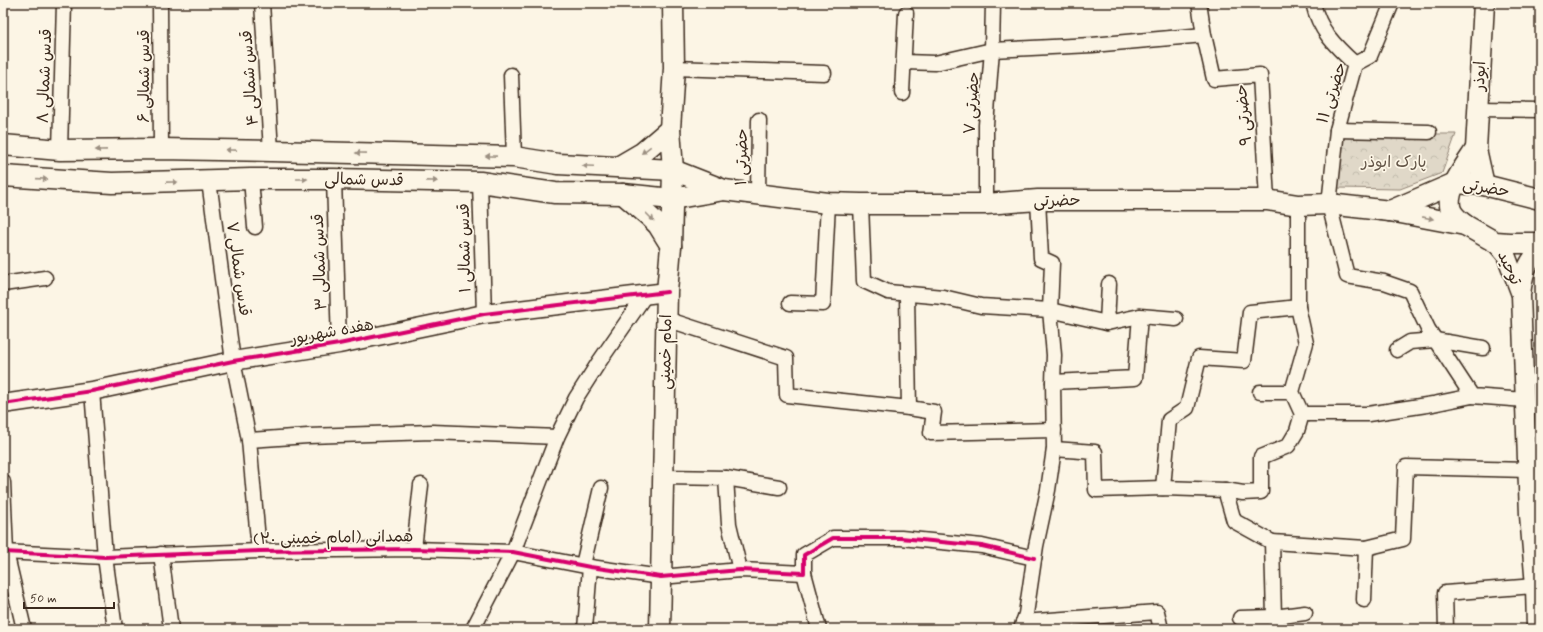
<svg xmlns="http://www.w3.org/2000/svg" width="1543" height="632" font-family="Mynerve,'Playpen Sans Arabic',sans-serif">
<defs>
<pattern id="forest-crowns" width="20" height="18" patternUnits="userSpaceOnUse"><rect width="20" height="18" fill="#e0d8c8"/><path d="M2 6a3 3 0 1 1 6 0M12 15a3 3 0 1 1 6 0" fill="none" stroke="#c1baab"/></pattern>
</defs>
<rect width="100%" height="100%" fill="#fcf5e5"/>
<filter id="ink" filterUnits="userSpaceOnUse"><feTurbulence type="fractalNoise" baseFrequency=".025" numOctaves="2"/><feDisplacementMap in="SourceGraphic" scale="8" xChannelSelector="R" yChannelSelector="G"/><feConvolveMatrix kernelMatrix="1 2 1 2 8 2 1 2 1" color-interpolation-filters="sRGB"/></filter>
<g filter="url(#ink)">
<!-- forest -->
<path fill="url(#forest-crowns)" stroke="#8e8173" d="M1342,134h114l-14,39 -42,16 -63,-1z"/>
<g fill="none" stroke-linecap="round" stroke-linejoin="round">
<!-- minor casing -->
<g stroke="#3b2a1e" stroke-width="17">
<g id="minor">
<path d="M160,3l1,146"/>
<path d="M262,3l9,148"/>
<path d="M1199,3l5,32 10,44 46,-4 7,125"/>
<path d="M1313,3c6,27 22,43 42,61"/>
<path d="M1392,3l-22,53 -15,8 -18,66 -8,74 18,72 37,6 26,9 18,38 44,67 53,4"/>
<path d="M904,62l31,1 57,-13 100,-5 112,-10"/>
<path d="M674,68l150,5"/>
<path d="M511,75l3,82"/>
<path d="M902,93l4,-80"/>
<path d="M1479,109l61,1"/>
<path d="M1337,130l92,2"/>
<path d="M60,150l4,-147"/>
<path d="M251,179l4,48"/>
<path d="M334,179l5,165"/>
<path d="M209,181l24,180 16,79 10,111"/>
<path d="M480,182l4,132"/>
<path d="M758,195l1,-75"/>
<path d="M861,204l3,77 24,11 55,5 38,9 69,4 57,13 33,-7 36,3"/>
<path d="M986,204v-79l6,-75 1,-47"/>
<path d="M3,284l42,-6"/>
<path d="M907,295l2,113"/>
<path d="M790,303l33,1 5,-101"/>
<path d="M666,319l120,39 1,37 122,13 25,4 -3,21 123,-3"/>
<path d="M1107,323l2,-39"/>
<path d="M1397,350l13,-8 25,-2 48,8"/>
<path d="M1053,382l82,-4 5,-62"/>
<path d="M92,391l13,166 10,72"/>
<path d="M1260,392h32"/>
<path d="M1302,414h66l65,-10 39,-8"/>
<path d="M249,440l59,-4 124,-4 125,5"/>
<path d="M1054,449l41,3 1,38 67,-2 62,2"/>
<path d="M663,477l63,1 53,9"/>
<path d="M726,478l3,46 11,46"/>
<path d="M3,482l3,70 18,77"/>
<path d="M1163,488l6,-68 18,-12 12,-50 45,3 6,-49 48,-5"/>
<path d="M1272,542l94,6 37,-9 3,-72 122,3"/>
<path d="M414,549l7,-64"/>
<path d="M3,552l102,5 154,-6 155,-2 99,3 77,15 71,10 79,-7 64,3v-18l29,-17h68l81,8 52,12"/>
<path d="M161,554l10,75"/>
<path d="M583,565l18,-77"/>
<path d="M804,573l15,56"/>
<path d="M1364,600l2,-52"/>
<path d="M1240,618l34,-1 31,-4"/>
<path d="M1023,622l134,-10 4,17"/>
<path d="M473,629l40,-77 44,-115 19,-39 23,-36 47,-68"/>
<path d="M585,629l5,-62"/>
<path d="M1021,629l5,-15 10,-68 12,-56 6,-41 -1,-67 1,-27 -4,-45 2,-47 -11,-5 -3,-58"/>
<path d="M1276,629l-2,-12 -2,-75 -38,-21 -9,-31 18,3 18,-1v-35l27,-11 9,-15 5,-17 -10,-22 14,-49 -8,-36v-102"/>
<path d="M1446,629l-1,-36 90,-7"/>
</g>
</g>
<!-- tertiary casing -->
<g stroke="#3b2a1e" stroke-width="21">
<g id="tertiary">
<path d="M1495,242l11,13 14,37"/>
<path d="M3,404l89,-13 141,-30 106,-17 145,-30 183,-22"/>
<path d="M1536,629l-1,-43 -6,-71 -8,-220c2,-18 5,-33 19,-45"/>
</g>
</g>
<!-- secondary casing -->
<g stroke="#3b2a1e" stroke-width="23">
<g id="secondary">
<path d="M1484,3l-8,146 8,36"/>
<path d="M3,145l57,5 101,-1 110,2 243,6 44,7 115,6 51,20 104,13 33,1h125l52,-4h229l31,5 31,-1 61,7 75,14 30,17 14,1h31"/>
<path d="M618,167l24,-14 28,-24"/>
<path d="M3,176l109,7 139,-4h83l146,3 75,11 68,1 49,5 52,-9"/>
<path d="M623,194l27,23 8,8 13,21"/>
<path d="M1390,211l65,-28 29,2 56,14"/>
<path d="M1465,225c-6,-5 -14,-10 -15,-19 -3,-18 17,-43 26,-57"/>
<path d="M660,629l7,-337 4,-46 2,-76 -3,-41 4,-61 -1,-65"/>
</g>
</g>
<!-- minor -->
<use href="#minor" stroke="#fcf5e5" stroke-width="14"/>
<!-- tertiary -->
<use href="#tertiary" stroke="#fcf5e5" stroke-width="18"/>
<!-- secondary -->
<use href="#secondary" stroke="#fcf5e5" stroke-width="20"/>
<!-- cycleway casing -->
<g stroke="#fcf5e5" stroke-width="6">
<g id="cycleway">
<path d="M3,404l89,-13 141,-30 106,-17 145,-30 183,-22"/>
<path d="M3,552l102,5 154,-6 155,-2 99,3 77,15 71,10 79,-7 64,3v-18l29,-17h68l81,8 52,12"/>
</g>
</g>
<!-- cycleway -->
<use href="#cycleway" stroke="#d6006c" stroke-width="4"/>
</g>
<!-- one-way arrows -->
<defs><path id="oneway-solid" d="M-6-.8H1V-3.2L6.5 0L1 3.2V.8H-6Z"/></defs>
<g fill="#9c9082">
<use href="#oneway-solid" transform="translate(101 150) rotate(179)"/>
<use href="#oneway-solid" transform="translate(231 150) rotate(-179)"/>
<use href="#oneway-solid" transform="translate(646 150) rotate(142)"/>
<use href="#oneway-solid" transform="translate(361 153) rotate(-179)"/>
<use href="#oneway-solid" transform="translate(491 156) rotate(-179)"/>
<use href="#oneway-solid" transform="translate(588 166) rotate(-178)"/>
<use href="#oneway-solid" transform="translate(42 179) rotate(4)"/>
<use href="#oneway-solid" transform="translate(302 179)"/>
<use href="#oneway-solid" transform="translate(432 181) rotate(1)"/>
<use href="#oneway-solid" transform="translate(172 182) rotate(-1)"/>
<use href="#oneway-solid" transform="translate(650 217) rotate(45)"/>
<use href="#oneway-solid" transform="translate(1428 218) rotate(11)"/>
</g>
</g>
<g text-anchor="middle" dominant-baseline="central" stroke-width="3.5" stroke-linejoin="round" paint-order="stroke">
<!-- street labels -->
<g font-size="16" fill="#3b2a1e" stroke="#fcf5e5">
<text transform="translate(45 76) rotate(-88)">قدس شمالی ۸</text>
<text transform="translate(144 76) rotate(-90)">قدس شمالی ۶</text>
<text transform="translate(1480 76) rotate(-87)">ابوذر</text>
<text transform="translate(250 78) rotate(-94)">قدس شمالی ۴</text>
<text transform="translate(1332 93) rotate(-72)">حضرتی ۱۱</text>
<text transform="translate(972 103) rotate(-86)">حضرتی ۷</text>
<text transform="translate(1244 115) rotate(-95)">حضرتی ۹</text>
<text transform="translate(742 157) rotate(-89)">حضرتی ۱</text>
<text transform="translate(364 180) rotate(1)">قدس شمالی</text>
<text transform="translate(1486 188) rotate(10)">حضرتی</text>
<text transform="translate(1057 201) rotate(-1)">حضرتی</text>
<text transform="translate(465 248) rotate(-91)">قدس شمالی ۱</text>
<text transform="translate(320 262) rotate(-92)">۳ قدس شمالی</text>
<text transform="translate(1509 268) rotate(65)">توحید</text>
<text transform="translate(238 269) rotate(82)">۷ قدس شمالی</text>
<text transform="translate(332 332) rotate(-10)">هفده شهریور</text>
<text transform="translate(666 352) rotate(-89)">امام خمینی</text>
<text transform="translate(333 538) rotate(-1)">همدانی (امام خمینی ۲۰)</text>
</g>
<!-- park labels -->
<g font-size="16" fill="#645648" stroke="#fcf5e5">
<text x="1394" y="162">پارک ابوذر</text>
</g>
</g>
<!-- margin -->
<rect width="1543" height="632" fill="none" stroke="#fcf5e5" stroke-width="16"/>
<rect x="8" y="8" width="1527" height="616" fill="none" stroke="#3b2a1e" stroke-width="1.5" filter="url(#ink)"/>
<!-- scale -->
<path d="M24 602v6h90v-6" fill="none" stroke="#3b2a1e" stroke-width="2"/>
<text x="30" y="602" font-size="12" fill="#3b2a1e" stroke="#fcf5e5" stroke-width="3" paint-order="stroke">50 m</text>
</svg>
